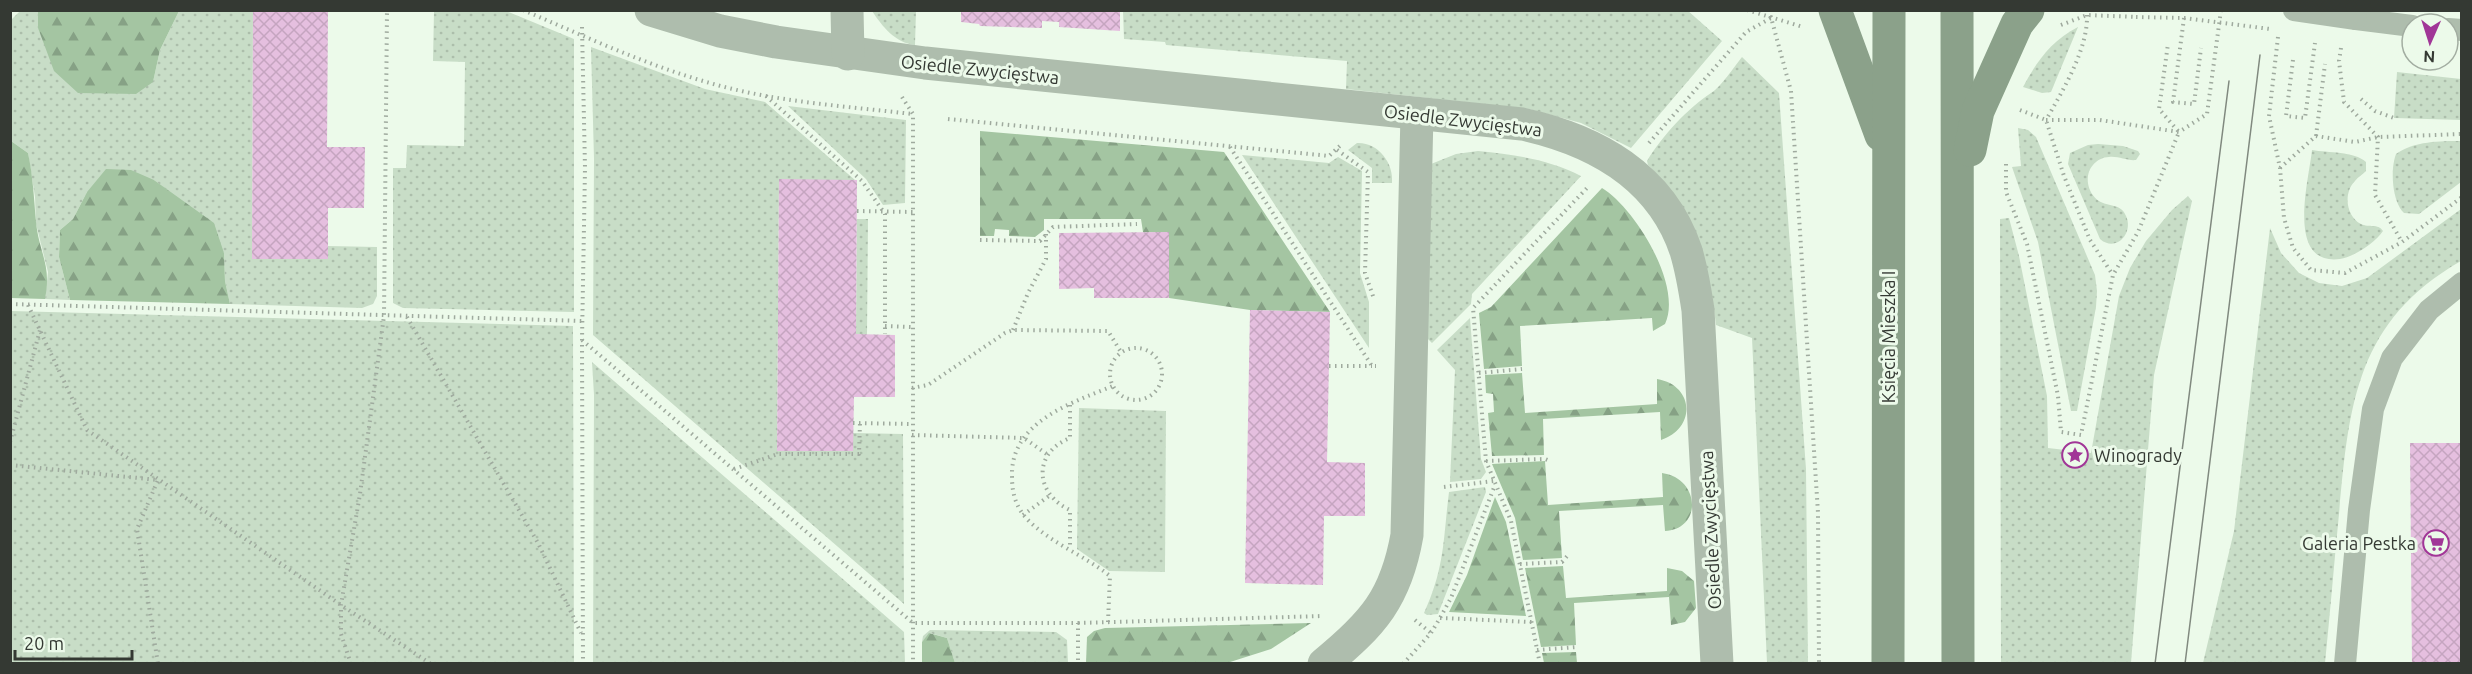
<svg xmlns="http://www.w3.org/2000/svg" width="2472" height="674" font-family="Ubuntu,sans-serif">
<defs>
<pattern id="green-dots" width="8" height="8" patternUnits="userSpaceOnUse" patternTransform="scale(1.5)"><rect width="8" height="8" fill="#c8ddc7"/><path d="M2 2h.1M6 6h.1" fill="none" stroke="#acbeab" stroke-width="1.8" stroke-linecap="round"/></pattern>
<pattern id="forest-firs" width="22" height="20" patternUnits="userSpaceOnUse" patternTransform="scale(1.5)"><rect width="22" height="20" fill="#a4c5a2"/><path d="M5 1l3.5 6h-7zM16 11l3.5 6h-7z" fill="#86a185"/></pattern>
<pattern id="building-cross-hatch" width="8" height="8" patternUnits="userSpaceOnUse" patternTransform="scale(1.5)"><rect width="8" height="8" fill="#e5bfdf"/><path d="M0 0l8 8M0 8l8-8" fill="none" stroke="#c5a5c0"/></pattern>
</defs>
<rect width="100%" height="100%" fill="#ecfaea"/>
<!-- green -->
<g fill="url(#green-dots)">
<path d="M1687,10l35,31 -91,107 -50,-25 -52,-14 -183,-20 1,-28 -181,-16 -1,-3 -41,-3 -1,-28z"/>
<path d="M20,11h18v17l115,54 7,-32 19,-39h74l-1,248h76v-13l49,1v49l-4,8 -11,4 -132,-4 -5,-23 -1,-28 -43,-52 -27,-21 -67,12 -14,27 -13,11 -1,27 11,43 -25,-1 3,-27 -12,-48 -1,-27 -7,-44 -17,-12v-121z"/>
<path d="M434,11h72l68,28v273l-171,-4 -10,-5v-135h13l1,-23 57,1 1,-84 -32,-1z"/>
<path d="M872,11h44l-1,34c-20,-2 -33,-19 -43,-34z"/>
<path d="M2078,27l-27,65 -9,1 -19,-6c14,-26 28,-46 55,-60z"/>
<path d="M591,47l114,42 60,13 90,78h-76l-2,270 76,1v-18l50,1 1,170 -311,-269 1,-176z"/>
<path d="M1742,57l37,36 27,376 2,194h-41l-15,-325 -36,-13c-7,-61 -22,-117 -68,-160l-1,-4c15,-25 41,-53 64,-68 10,-6 23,-26 31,-36z"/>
<path d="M2397,72l64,7v41l-67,-2z"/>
<path d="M788,106l118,14 -1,83 -22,2 -17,-26z"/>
<path d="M2018,128l10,2 8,7 59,138 2,16 -1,16 -19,104h-6l-33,-169 -26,-75 9,-1z"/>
<path d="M2461,141v41l-42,32 -15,-1c-12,-11 -14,-44 -8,-59 18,-13 44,-13 65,-13z"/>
<path d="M1357,143c21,-1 37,20 35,40h-20v-15l-24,-18z"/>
<path d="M2098,144l25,2 15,5 2,3 -4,6c-9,1 -17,-4 -27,-3 -6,0 -12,3 -16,8 -9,10 -6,28 6,36 9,6 22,2 27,15 8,17 -10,37 -26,23l-32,-75 2,-11 18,-8z"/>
<path d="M2312,150c16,3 42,1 54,12v9c-4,4 -8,6 -11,10 -12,12 -9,35 6,43 8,4 17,-1 22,7 -7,11 -29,26 -43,28 -55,7 -31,-79 -28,-109z"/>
<path d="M1478,151c37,4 70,8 103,25l-109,118 -1,10 -39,39 -6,-6 5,-173 25,-10z"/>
<path d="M1242,155l87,8 9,-6 24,14 -2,102 9,29v46z"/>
<path d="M2188,196l4,5 -38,174 -23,288h-130l-1,-444 9,-1 10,38 28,140 1,52 43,5 28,-157 11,-28 16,-27 26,-31z"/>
<path d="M2461,209v52c-105,60 -112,144 -122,253 -5,50 -9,100 -14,149h-122l31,-132 36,-303 11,25 18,20 20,10 23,3 25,-8z"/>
<path d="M857,219h11l-1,116 -11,-1z"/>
<path d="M11,311l562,15 1,337h-563z"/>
<path d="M1470,318l11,141 5,13 -5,7 -31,3 5,-112 -18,-20z"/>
<path d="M592,362l312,270 1,31h-312l1,-268z"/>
<path d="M1079,408l87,3 -1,161 -56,-1 -32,-22z"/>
<path d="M1485,487l1,5 -48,122 -11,1 -3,-2c21,-46 19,-73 25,-121z"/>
<path d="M930,630l126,2 11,8 1,23h-113l-8,-25 -17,-5 -8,9 1,-6z"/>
</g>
<!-- forest -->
<g fill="url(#forest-firs)">
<path d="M38,11v-1l141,1 -19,39 -7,32 -17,12 -58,-1 -24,-22 -16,-43z"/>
<path d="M980,131l244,21 106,160 -80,-2 -81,-12v-65l-26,-1 -2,-13h-97v11l-9,7 -26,-1v-6l-14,-1 -1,7h-14z"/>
<path d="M11,141l17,12c5,23 6,46 8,69 3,31 16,43 9,77l-34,-1z"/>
<path d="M106,169l25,1 23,10 60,43 10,30 1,28 5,23 -160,-4 -11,-43 1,-27 13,-11 14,-27z"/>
<path d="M1602,188c33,20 81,98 63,136l-12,7 -1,-13 -132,8 2,40 -38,3 -5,-56 12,-6z"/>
<path d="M1522,373l3,40 132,-9v-25c37,6 40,49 4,61l-1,-28 -117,7 1,36 -52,1 -4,-43 6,-1 -1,-18 -7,-1 -1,-18z"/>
<path d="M1545,461l3,44 115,-8 -1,-24c38,5 41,56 3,58l-2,-26 -104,6 3,47 -39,2 -8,-42 -23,-54z"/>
<path d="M1495,497l11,25 20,94 -77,-4 18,-37z"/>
<path d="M1563,566l3,32 101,-7v-23l15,3 12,10 2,27 -11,14 -14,3 -2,-28 -95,6 2,42 -35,2 -16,-79z"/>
<path d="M1311,623l-40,26 -44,14h-141l1,-26 7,-6 11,-3z"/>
<path d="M929,633l18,5 8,25h-33v-21z"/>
<path d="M1576,652l1,11h-33l-2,-10z"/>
</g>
<!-- building -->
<g fill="url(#building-cross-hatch)">
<path d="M253,10h75l-1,137h38l-1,61h-36v51h-76z"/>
<path d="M961,10h159v21l-61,-4v-5l-17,-1v7l-62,-2 -1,-2 -18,-2z"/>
<path d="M779,179l78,1 -1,154 39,1v62h-41l-1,54h-76z"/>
<path d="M1169,232v66h-75v-10l-35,1v-56z"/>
<path d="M1250,310l80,2 -3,150 38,1v53h-41l-1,69 -78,-2z"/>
<path d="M2410,443h52v221h-50z"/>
</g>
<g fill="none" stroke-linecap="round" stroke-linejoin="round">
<!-- path -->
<g stroke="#9faa9e" stroke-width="4" stroke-dasharray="1.5 4.5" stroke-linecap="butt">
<path d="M523,10c61,26 123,55 187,73 65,19 135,23 202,31"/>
<path d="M1747,10l56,17"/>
<path d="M1769,10l22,81 27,422 1,151"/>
<path d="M2087,15c1,34 -24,75 -41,105h54l79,12 28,-18 14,-104"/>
<path d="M2184,18l-11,84 21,2 7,-56"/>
<path d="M2061,25l26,-10 49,2"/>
<path d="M582,27l3,141 -3,172 1,324"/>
<path d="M2278,37l-9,79 11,52 4,50 9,30 18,22 34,3 57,-31 60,-45"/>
<path d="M2341,48l-2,13 5,41 34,35 -3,58 27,47"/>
<path d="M2293,60l-7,56 19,2 10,-75"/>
<path d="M766,96l96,85 23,33v120"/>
<path d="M902,97l11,17v550"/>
<path d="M2361,99l14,12 19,7"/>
<path d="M2020,110l26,10 18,56 26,64 23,35"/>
<path d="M948,119l372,36 9,1 14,-13"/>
<path d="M2316,136l9,-72"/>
<path d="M1649,143l97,-111 25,-14"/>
<path d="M1230,147l142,219h4"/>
<path d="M1337,150l31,22 -3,101 9,26"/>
<path d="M2006,164v28l21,52 31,152 3,36 20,3 32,-160 25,-43 41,-100 -20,-23 9,-65"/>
<path d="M2280,168l36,-32 39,6 23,-5 84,-3"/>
<path d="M857,211l56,1"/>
<path d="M980,240l60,1 13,-14 84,-3"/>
<path d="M10,304l573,17"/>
<path d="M28,305l59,125 254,175 90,59"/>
<path d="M407,317l131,226 43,90"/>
<path d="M885,326l27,1"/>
<path d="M1013,330l15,-37 18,-34v-25"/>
<path d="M582,340l331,283h165v41"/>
<circle cx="1136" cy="374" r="26"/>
<path d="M1329,366h43"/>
<path d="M1479,373l43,-4"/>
<path d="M912,388l16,-3 77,-52 8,-3 95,1 13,21"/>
<path d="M1070,405v33c-38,15 -35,56 0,72v38"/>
<path d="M853,423l59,1"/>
<path d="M912,435l112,3 24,17"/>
<path d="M10,442l30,-112"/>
<path d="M1486,461l59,-2 5,2"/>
<path d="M10,465l148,15 -21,49 21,135"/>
<path d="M734,469l44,-15h81l1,-31"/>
<path d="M1444,487l50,-6"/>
<path d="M1023,515l26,-19"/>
<path d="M1520,564l42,-2 7,-8"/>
<path d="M1440,618l92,4"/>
<path d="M1415,620l16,13"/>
<path d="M1108,622l2,-46c-25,-20 -57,-32 -80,-54 -13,-12 -18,-27 -18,-45 -2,-55 59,-74 101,-91"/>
<path d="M1078,623l245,-7"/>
<path d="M1537,650l40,-3"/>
<path d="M351,664l-10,-30v-29l19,-111 24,-178 3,-306"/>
<path d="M1403,664l28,-31 9,-15 11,-20 44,-113"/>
<path d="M1540,664l-29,-143 -25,-60 -13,-153 114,-120"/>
</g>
<!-- lane -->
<g stroke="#aebdad" stroke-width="22">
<path d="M2356,19l56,7"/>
<path d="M2448,29l14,1"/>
<path d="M2345,664l14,-154 14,-101 19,-51 37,-48 33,-27"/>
</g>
<!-- street -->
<g stroke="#aebdad" stroke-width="33">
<path d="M651,10l69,21 56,11 149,21 597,61c73,16 139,52 164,127 6,20 9,39 12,59l19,354"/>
<path d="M847,10l1,44"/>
<path d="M1324,664c49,-40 72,-66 83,-129l10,-421"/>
</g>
<!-- secondary -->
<g stroke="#8ba18a" stroke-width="33">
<path d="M1835,10l46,125"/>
<path d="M1957,10l1,654"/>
<path d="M1970,150l8,-39 39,-87 11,-14"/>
<path d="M1888,664l1,-654"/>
</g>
<!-- tram -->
<g stroke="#80897f" stroke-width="1.5">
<path d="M2155,664l74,-583"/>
<path d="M2185,664l75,-609"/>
</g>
<!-- path-bridge -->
<path stroke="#9faa9e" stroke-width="4" stroke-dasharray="1.5 4.5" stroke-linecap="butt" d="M2136,17l48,1 86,11"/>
<!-- lane-bridge -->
<path stroke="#aebdad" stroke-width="22" d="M2294,10l62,9"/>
</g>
<!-- icons -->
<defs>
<g id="sight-ring" transform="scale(1.35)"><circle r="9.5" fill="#ecfaea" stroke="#a13697" stroke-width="1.5"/><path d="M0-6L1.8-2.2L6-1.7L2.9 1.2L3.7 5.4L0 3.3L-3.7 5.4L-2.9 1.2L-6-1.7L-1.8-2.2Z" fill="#a13697"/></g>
<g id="supermarket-ring" transform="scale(1.35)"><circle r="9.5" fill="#ecfaea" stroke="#a13697" stroke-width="1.5"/><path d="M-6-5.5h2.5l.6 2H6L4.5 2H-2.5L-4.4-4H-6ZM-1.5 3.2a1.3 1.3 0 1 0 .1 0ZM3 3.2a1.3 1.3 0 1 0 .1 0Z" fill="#a13697"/></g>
</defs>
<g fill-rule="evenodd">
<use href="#sight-ring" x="2075" y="455"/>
<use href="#supermarket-ring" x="2436" y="543"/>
</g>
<g text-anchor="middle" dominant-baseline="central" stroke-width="6" stroke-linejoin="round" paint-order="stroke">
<!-- street labels -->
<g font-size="18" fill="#343933" stroke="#ecfaea">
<text transform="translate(980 69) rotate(6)">Osiedle Zwycięstwa</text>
<text transform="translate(1463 120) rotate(7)">Osiedle Zwycięstwa</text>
<text transform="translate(1888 337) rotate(-90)">Księcia Mieszka I</text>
<text transform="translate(1710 530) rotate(-93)">Osiedle Zwycięstwa</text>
</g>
<!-- poi labels -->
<g font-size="18" fill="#343933" stroke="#ecfaea" text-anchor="start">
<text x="2094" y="455">Winogrady</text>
<text x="2416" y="543" text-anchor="end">Galeria Pestka</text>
</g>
</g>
<!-- border -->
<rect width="2472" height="674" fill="none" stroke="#343933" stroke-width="24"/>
<!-- north arrow -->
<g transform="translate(2430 42) rotate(183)"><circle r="28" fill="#ecfaea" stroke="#a2ada1" stroke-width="1.5"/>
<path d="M0-4.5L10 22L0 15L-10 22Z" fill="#a13697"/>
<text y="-9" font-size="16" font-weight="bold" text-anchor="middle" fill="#343933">N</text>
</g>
<!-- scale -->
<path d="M15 650v9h117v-9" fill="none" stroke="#343933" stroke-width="3"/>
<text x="24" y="650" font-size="18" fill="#343933" stroke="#ecfaea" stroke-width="4.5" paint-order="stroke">20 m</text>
</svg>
